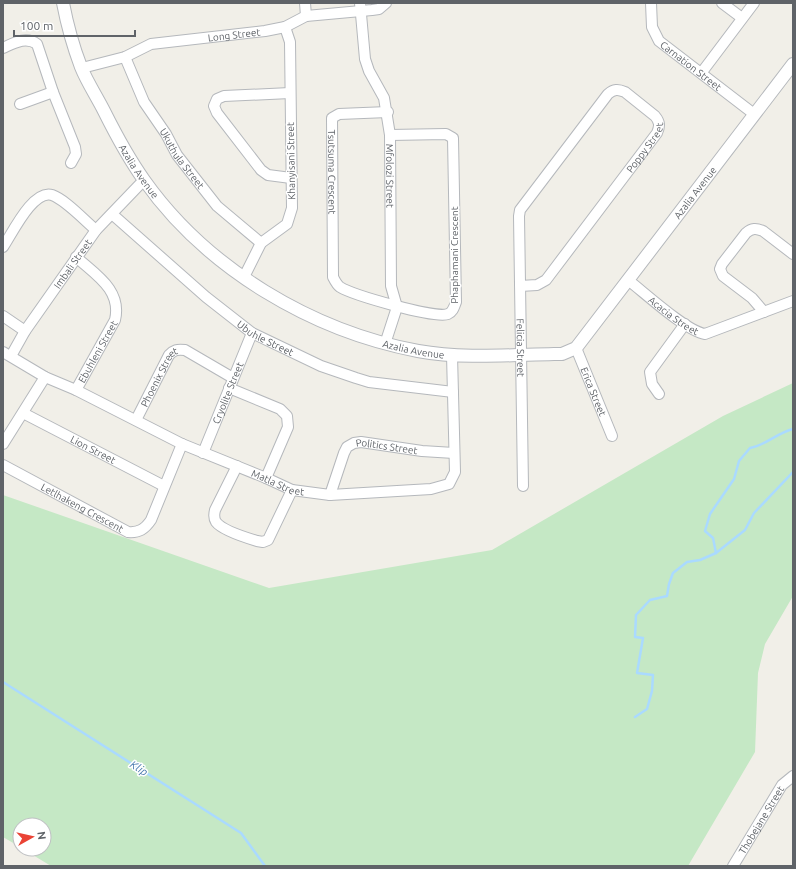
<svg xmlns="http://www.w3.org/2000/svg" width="796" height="869" font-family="Ubuntu,sans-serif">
<rect width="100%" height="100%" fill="#f1efe8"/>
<!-- green -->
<path fill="#c5e8c5" d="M793,383v213l-28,48 -7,29 -3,79 -67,114h-637l-28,-17h21v-24h-24v22l-17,-10v-342l266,93 223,-38 231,-134z"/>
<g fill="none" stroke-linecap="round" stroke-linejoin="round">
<!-- stream -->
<g stroke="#aadaff" stroke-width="2.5">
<path d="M716,553l-3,-15 -8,-7 5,-17 24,-35 5,-18 11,-13c16,-3 27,-15 43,-19"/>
<path d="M3,682l238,151 24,33"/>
<path d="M635,717l12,-8 5,-18 1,-16 -16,-2 6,-35 -8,-1 1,-22 14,-15 17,-4 2,-12 4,-11 14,-11 13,-2 16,-7 29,-23 9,-17 39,-41"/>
</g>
<!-- minor casing -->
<g stroke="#b5b8bc" stroke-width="12">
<g id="minor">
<path d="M305,3l1,13"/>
<path id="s1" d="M360,3l5,56 4,12 15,27 6,37 1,151 6,21 -12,37"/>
<path id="s2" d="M651,3l1,24 7,14 95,73"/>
<path d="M722,3l20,15"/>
<path d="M3,48c11,-5 23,-12 34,-4l16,48 22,55 1,7 -5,9"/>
<path id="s3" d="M125,57l19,45 22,32 11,21 40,51 44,37"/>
<path id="s4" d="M82,68l43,-11 26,-13 114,-13 20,-4 21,-11 66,-6 7,-1 7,-6"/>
<path d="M702,72l52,-69"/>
<path d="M290,93l-66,3 -7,3 -3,7 3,7 44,57 7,5 23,3"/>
<path d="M20,104l33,-12"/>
<path id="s5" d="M388,112l-49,2 -7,4 1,159c2,4 4,8 7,10 13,8 95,32 108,27 5,-2 6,-7 8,-12l-3,-164 -7,-4 -56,1"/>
<path id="s6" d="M112,214l94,83 46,36 69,33 35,12 13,4 84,10"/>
<path d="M3,247c9,-13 30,-58 49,-52 14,5 32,25 44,35"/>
<path d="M244,277l17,-34 26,-19 5,-16 -2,-166 -5,-15"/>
<path id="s7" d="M628,280c17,13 58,51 77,54l88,-33"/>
<path id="s8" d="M520,286l17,-1 9,-5 111,-147c3,-7 3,-11 -2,-17l-30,-24c-7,-3 -11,-3 -17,2l-88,116 -1,6 4,270"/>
<path d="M764,312l-12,-14 -29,-22 -3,-7 2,-5 24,-31c6,-5 10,-5 17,-2l30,23"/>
<path d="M3,316l22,15"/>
<path id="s9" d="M576,348l36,88"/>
<path id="s10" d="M3,352l42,25 31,13 106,54 84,34 26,12 38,5 101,-6 18,-5 6,-12 -3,-117"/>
<path id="s11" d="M11,356l14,-25 71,-101 48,-50"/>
<path d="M229,388l51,21 7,7 1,11 -22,51"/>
<path id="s12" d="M76,390l39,-70c7,-30 -19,-45 -39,-63"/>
<path d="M659,394l-7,-10 -2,-12 35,-48"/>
<path id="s13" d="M23,413l141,73"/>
<path id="s14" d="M136,420l33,-65c5,-5 8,-6 16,-5l48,28"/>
<path d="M3,444l42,-67"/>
<path id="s15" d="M203,453l49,-120"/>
<path id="s16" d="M3,465l125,67c11,1 17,-3 23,-12l31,-76"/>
<path d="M237,466l-22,44c-1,4 -1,9 1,12 6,8 31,16 41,19l6,1 5,-2 24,-50"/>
<path id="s17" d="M330,495l14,-42 3,-6 7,-4 7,-1 61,9 32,2"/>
<path id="s18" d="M733,866l49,-81 11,-9"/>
</g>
</g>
<!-- tertiary casing -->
<g stroke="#b5b8bc" stroke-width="14">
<g id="tertiary">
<path id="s19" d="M63,3c4,21 10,43 18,64 6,15 16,30 23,44 12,24 25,48 40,69 63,89 168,151 274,171 44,8 91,4 136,3h8l14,-6 217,-284"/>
</g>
</g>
<!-- minor -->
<use href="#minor" stroke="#fff" stroke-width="10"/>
<!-- tertiary -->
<use href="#tertiary" stroke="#fff" stroke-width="12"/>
</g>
<g text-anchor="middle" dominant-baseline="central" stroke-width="3" stroke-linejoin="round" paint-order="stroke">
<!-- street labels -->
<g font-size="10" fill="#5f6368" stroke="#fff">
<text stroke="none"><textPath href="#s4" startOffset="157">Long Street</textPath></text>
<text stroke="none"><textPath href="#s2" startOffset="80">Carnation Street</textPath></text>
<text stroke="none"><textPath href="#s8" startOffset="193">Poppy Street</textPath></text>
<text stroke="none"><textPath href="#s3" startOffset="117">Ukuthula Street</textPath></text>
<text transform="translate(291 161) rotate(-91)">Khanyisani Street</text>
<text stroke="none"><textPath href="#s19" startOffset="186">Azalia Avenue</textPath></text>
<text stroke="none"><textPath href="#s5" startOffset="111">Tsutsuma Crescent</textPath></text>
<text stroke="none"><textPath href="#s1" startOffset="178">Mfolozi Street</textPath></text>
<text stroke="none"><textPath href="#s19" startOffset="882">Azalia Avenue</textPath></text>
<text transform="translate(454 255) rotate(-90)">Phaphamani Crescent</text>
<text stroke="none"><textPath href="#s11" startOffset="111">Imbali Street</textPath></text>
<text stroke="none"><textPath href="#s7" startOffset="58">Acacia Street</textPath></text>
<text stroke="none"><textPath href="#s6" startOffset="198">Ubuhle Street</textPath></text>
<text stroke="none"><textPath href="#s19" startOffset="522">Azalia Avenue</textPath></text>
<text stroke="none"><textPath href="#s8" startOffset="570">Felicia Street</textPath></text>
<text stroke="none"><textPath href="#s12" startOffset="44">Ebuhleni Street</textPath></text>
<text stroke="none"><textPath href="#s14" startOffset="49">Phoenix Street</textPath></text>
<text stroke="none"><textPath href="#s9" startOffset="47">Erica Street</textPath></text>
<text stroke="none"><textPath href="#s15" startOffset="65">Cryolite Street</textPath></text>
<text stroke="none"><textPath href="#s17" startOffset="92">Politics Street</textPath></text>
<text stroke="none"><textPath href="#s13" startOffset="79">Lion Street</textPath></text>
<text stroke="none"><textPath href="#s10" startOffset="305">Matla Street</textPath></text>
<text stroke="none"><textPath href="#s16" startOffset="90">Letlhakeng Crescent</textPath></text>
<text stroke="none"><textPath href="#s18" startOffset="54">Thobejane Street</textPath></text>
</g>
<!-- water labels -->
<g font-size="11" font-style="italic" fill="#4174aa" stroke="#fff">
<text transform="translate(139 768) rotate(32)">Klip</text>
</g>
</g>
<!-- border -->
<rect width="796" height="869" fill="none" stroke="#5f6368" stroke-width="8"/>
<!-- north arrow -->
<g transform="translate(32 837) rotate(82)"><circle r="19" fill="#ffffff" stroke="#bfc1c3"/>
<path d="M0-3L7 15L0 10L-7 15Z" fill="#ea4335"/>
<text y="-6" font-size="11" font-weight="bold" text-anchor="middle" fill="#5f6368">N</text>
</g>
<!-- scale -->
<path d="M14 30v6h121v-6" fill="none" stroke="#5f6368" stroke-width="2"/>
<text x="20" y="30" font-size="12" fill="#5f6368" stroke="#ffffff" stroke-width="3" paint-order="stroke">100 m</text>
</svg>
